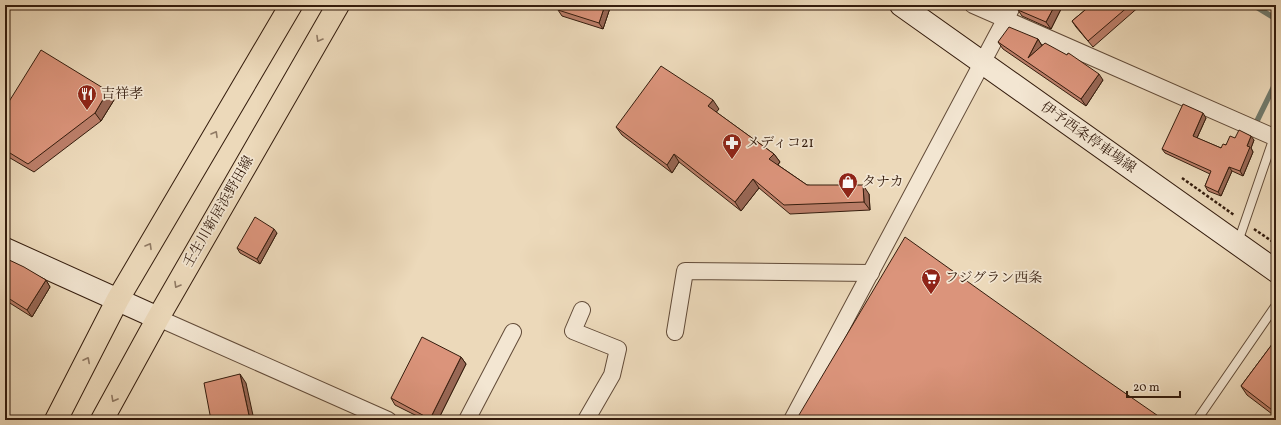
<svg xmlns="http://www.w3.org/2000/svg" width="1281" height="425" font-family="Vollkorn,'Noto Serif JP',serif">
<rect width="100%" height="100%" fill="#ecd9ba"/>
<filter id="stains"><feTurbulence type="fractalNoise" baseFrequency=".005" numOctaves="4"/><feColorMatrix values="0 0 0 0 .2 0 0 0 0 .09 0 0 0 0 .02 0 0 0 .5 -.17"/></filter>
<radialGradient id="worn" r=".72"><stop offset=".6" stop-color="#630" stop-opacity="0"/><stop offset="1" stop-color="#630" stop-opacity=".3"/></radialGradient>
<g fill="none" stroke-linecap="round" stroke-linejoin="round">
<!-- stream -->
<g stroke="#717b6d" stroke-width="5.5">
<path d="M1253,5l23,14"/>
<path d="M1256,123l20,-41"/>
<path d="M1275,147h1"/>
</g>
<!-- lane casing -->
<g stroke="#624b38" stroke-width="10">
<g id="lane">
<path d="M1238,242l36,-105"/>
<path d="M1197,420l79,-115"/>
</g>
</g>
<!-- street casing -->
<g stroke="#624b38" stroke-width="18">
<g id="street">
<path d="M973,5l303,133"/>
<path d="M582,310l-9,21 45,18 -6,26 -26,45"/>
<path d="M158,318l230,102"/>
<path d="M675,332l10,-61 186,2"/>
<path d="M467,420l46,-88"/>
<path d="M792,420l221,-415"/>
</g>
</g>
<!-- secondary casing -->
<g stroke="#341c0d" stroke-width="24">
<g id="secondary">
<path d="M901,5l375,266"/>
<path d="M5,249l153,69"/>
</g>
</g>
<!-- primary casing -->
<g stroke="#341c0d" stroke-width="24">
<g id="primary">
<path d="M56,420l62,-121 173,-294"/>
<path d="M102,420l56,-102 180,-313"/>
</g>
</g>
<!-- path -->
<g stroke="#341c0d" stroke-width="2.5" stroke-dasharray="3 2" stroke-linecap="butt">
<path d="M1182,178l52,37"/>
<path d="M1254,229l22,15"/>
</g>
<!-- lane -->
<use href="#lane" stroke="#f3e6d2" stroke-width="8"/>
<!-- street -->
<use href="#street" stroke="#f3e6d2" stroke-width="16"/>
<!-- secondary -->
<use href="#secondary" stroke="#f3e6d2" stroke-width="22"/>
<!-- primary -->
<use href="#primary" stroke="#ecd9ba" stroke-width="22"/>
</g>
<!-- wall -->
<g fill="#bc7f6a" stroke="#341c0d">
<path d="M552,5h59l-8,24 -41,-13 -4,-6 1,-3z"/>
<path d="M1020,5h43l-12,24 -29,-13 -4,-6z"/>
<path d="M1091,5h50l-48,42 -17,-20 -4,-6z"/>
<path d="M1038,39l4,7 61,34 -17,26 -83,-57 -5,-7z"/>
<path d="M108,91l6,9 -13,21 -67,51 -29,-17v-47z"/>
<path d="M719,109l-3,3 58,42 6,8 -2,3 29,20 62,9 1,16 -80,4 -31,-26 -18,23 -62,-49 -7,11 -50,-38 -6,-8z"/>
<path d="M1206,118l-9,20 24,10 14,-10 19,2 -3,8 2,4 -10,24 -11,-5 -11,25 -13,-5 -3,-5 5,-12 -45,-21 -3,-4z"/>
<path d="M277,233l-17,31 -20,-11 -3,-5z"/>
<path d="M5,258l41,22 4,7 -18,30 -27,-17z"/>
<path d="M1276,339v78l-29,-22 -6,-9z"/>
<path d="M461,357l5,7 -28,56h-13l-30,-15 -4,-7z"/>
</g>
<!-- shaded-wall -->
<g fill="#996856" stroke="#341c0d">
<path d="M605,5h6l-8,24 -4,-6z"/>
<path d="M1055,5h8l-12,24 -5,-7z"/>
<path d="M1038,39l4,7 -14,12z"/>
<path d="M1099,74l4,6 -17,26 -5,-7z"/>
<path d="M108,91l6,9 -13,21 -6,-8z"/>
<path d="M713,100l6,9 -5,6 -6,-9z"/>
<path d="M1203,113l3,5 -10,22 -3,-4z"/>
<path d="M1251,136l3,4 -3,8 2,4 -10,24 -3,-5 7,-25z"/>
<path d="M674,154l5,8 -7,11 -5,-8z"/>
<path d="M774,154l6,8 -5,5 -6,-8z"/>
<path d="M1229,167l3,4 -11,25 -3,-4z"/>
<path d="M753,179l6,9 -18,23 -6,-9z"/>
<path d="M863,185l6,9 1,16 -6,-8z"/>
<path d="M274,229l3,4 -17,31 -3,-5z"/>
<path d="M46,280l4,7 -18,30 -5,-7z"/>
<path d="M461,357l5,7 -28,56h-7l-1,-1z"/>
<path d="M240,374l6,9 8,37h-4z"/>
</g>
<!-- building -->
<g fill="#db947b" stroke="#341c0d">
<path d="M560,5h45l-6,18 -41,-13z"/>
<path d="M1020,5h35l-9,17 -28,-12z"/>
<path d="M1091,5h39l-42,36 -16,-20z"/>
<path d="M1009,27l29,12 -10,19 17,-15 22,12 1,-2 2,1 29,20 -18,25 -83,-57z"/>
<path d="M41,50l67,41 -13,22 -67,51 -23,-14v-42z"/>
<path d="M661,66l52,34 -5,6 66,48 -5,5 38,26h56l1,17 -80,3 -31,-26 -18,23 -61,-48 -7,11 -51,-38z"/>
<path d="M1183,104l20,9 -10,23 28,12 2,-4 3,1 4,-9 5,2 4,-8 12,6 -4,10 3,1 -10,24 -11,-4 -11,25 -13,-6 6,-15 -49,-22z"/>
<path d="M255,217l19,12 -17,30 -20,-11z"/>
<path d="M905,237l191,136 68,47h-368z"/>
<path d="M5,258l19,9 22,13 -19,30 -22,-14z"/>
<path d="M422,337l39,20 -31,62 -39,-21z"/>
<path d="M1276,339v74l-35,-27z"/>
<path d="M240,374l10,46h-39l-7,-37z"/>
</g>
<!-- one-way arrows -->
<defs><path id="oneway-chevron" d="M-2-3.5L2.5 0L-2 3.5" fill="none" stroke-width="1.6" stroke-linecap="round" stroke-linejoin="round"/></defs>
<g stroke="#907a64">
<use href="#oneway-chevron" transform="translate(319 39) rotate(120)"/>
<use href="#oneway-chevron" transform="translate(215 134) rotate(-60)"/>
<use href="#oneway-chevron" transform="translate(149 246) rotate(-60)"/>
<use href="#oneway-chevron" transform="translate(177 285) rotate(120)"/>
<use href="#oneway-chevron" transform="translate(87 360) rotate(-63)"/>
<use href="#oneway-chevron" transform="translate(114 399) rotate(119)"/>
</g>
<!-- icons -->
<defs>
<g id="restaurant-pin" transform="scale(1)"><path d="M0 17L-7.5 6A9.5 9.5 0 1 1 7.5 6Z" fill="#8f2418" stroke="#f3e6d2"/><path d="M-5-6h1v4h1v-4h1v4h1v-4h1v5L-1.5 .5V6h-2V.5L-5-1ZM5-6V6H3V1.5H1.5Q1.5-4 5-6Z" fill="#fff"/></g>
<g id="pharmacy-pin" transform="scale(1)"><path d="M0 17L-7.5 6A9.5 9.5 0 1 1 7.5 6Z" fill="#8f2418" stroke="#f3e6d2"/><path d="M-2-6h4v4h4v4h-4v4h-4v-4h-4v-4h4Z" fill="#fff"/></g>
<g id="shop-pin" transform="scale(1)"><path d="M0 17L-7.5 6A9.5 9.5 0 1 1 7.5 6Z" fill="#8f2418" stroke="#f3e6d2"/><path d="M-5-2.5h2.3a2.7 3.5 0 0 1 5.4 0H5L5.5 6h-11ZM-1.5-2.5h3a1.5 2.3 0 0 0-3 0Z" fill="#fff"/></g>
<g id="supermarket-pin" transform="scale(1)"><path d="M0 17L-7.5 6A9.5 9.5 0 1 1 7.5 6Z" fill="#8f2418" stroke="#f3e6d2"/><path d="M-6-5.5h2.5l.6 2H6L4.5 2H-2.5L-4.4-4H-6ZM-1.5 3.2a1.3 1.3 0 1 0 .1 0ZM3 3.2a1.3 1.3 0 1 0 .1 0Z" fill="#fff"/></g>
</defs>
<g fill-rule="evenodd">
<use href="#restaurant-pin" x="87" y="94"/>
<use href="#pharmacy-pin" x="732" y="143"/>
<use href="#shop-pin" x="848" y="182"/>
<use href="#supermarket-pin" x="931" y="278"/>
</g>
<g text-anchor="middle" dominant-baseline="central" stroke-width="3.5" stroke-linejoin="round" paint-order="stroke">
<!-- poi labels -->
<g font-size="14" fill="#341c0d" stroke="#f3e6d2" text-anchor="start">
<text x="101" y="94">吉祥孝</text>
<text x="746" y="143">メディコ21</text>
<text x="862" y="182">タナカ</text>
<text x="945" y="278">フジグラン西条</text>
</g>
<!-- street labels -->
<g font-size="14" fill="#341c0d" stroke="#f3e6d2">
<text transform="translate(1088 138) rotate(35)">伊予西条停車場線</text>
<text transform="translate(219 212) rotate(-60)">壬生川新居浜野田線</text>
</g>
</g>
<!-- margin -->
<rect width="1281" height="425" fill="none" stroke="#ecd9ba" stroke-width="20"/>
<rect x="6" y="6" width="1269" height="413" fill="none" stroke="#341c0d" stroke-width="2"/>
<rect x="10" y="10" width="1261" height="405" fill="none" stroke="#341c0d"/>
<!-- scale -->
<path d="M1127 391v6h53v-6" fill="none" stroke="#341c0d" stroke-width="2"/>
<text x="1133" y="391" font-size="12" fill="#341c0d" stroke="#f3e6d2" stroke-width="3" paint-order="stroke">20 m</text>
<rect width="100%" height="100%" filter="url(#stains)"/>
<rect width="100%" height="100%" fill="url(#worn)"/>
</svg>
